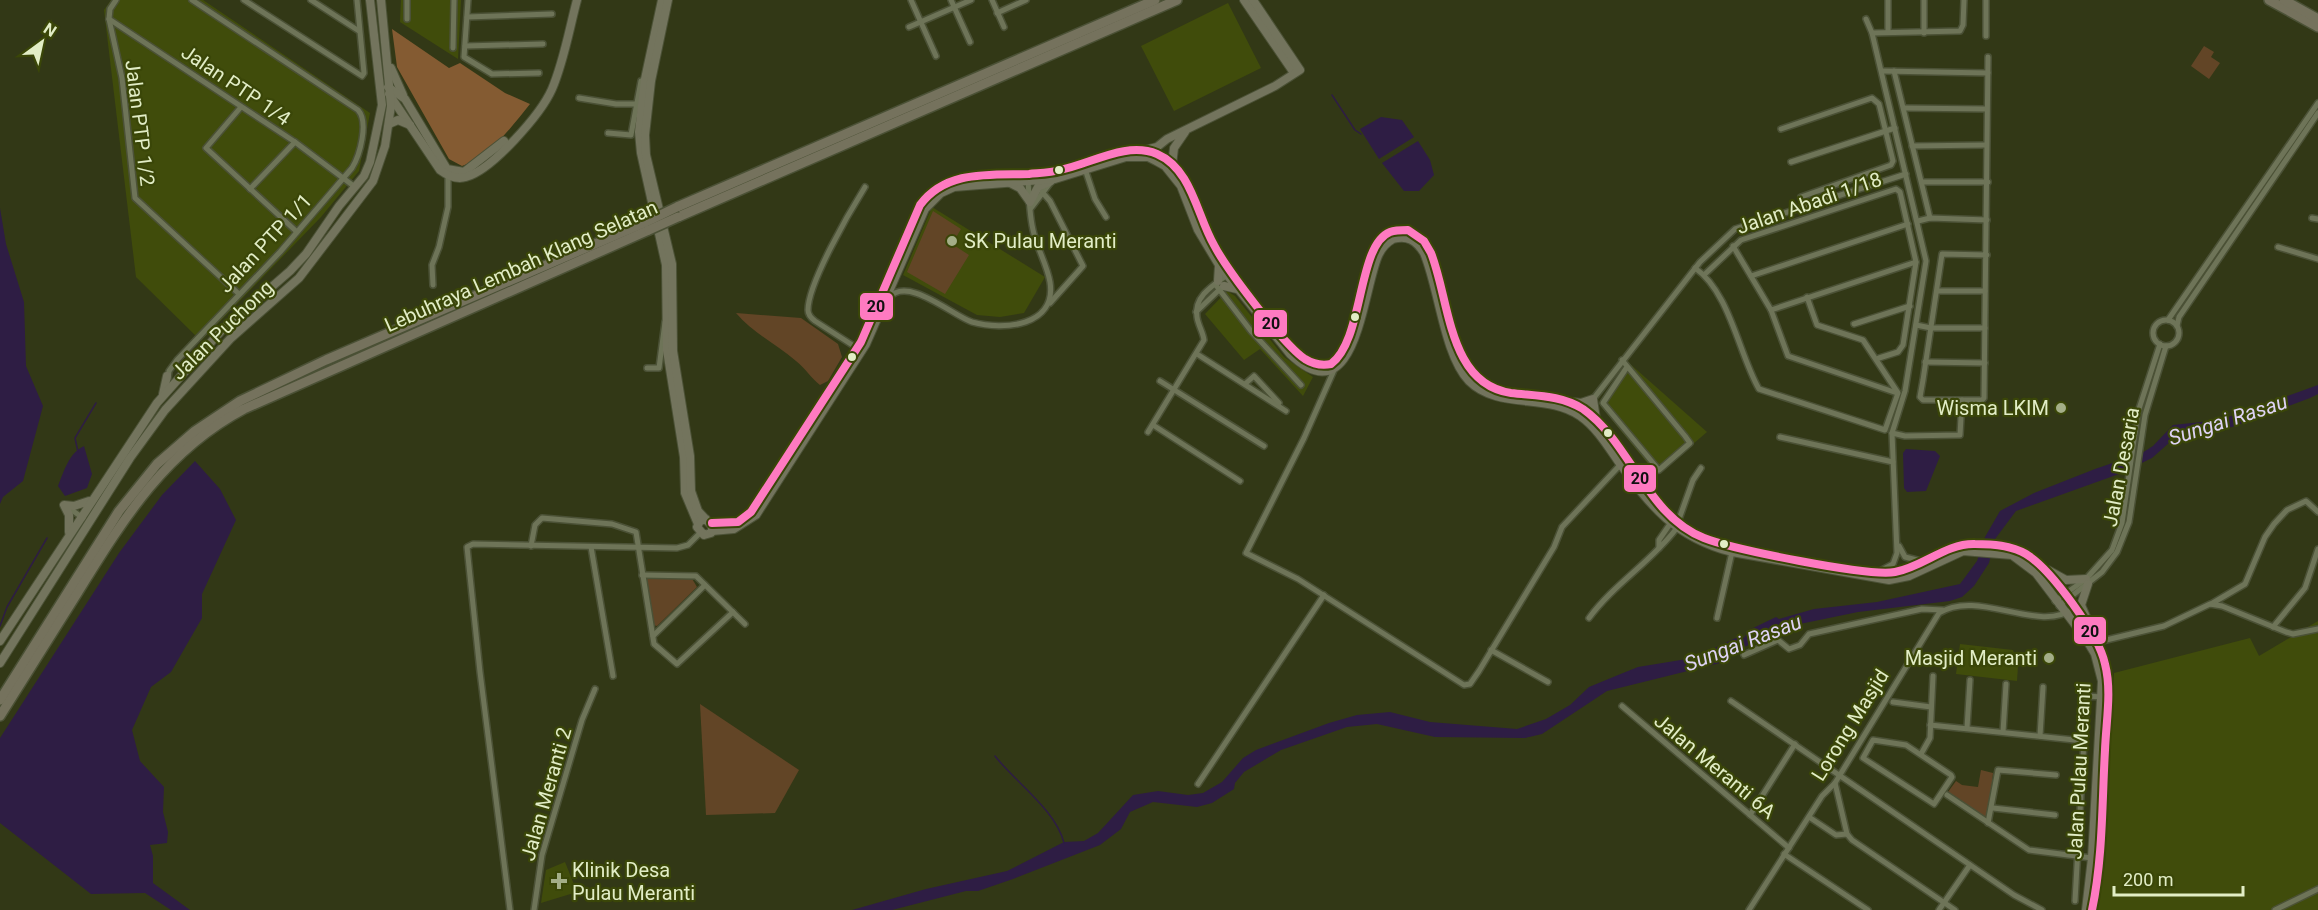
<svg xmlns="http://www.w3.org/2000/svg" width="2318" height="910" font-family="Roboto,sans-serif">
<rect width="100%" height="100%" fill="#323816"/>
<!-- built -->
<g fill="#404c0b">
<path d="M111,0h92l167,113 -11,58 -38,46 -120,124 -65,-64 -32,-267z"/>
<path d="M401,0h60l-3,59 -58,-37z"/>
<path d="M1228,3l33,65 -87,43 -33,-65z"/>
<path d="M932,207l113,70 -21,36 -24,4 -23,-2 -74,-40z"/>
<path d="M1227,291l8,5 49,61 29,20 -10,19 -43,-47 -16,11 -39,-46z"/>
<path d="M1629,363l78,69 -50,43 -58,-71z"/>
<path d="M2318,621v289h-222l9,-46 9,-191 136,-35 9,18z"/>
<path d="M1960,644l53,6 5,16 -1,15 -61,-7z"/>
<path d="M565,862l12,30 -36,11 5,-33z"/>
</g>
<!-- green -->
<g fill="#624526">
<path d="M2204,46l10,6 -3,5 9,6 -11,16 -18,-13z"/>
<path d="M933,211l28,18 -9,15 17,11 -24,39 -38,-22z"/>
<path d="M736,313l65,5 37,26 4,13 -14,24 -8,4c-9,-7 -15,-17 -24,-24 -20,-17 -43,-28 -60,-48z"/>
<path d="M647,577h44l6,10 -40,39 -4,-1 -9,-44z"/>
<path d="M700,704l99,66 -24,43 -69,2z"/>
<path d="M1981,770l12,3 -4,43 -5,2 -36,-26 8,-11 6,4 16,2z"/>
</g>
<!-- forest -->
<path fill="#845b32" d="M392,29l57,39 11,-5 45,30 25,11c-17,21 -41,54 -68,62l-13,-7 -52,-92z"/>
<!-- water -->
<g fill="#2e1d44">
<path d="M1381,117l21,3 12,17 -35,22 -19,-30z"/>
<path d="M1418,141l12,19 4,15 -15,16h-15l-22,-28z"/>
<path d="M0,208l6,36 18,58 2,64 17,40 -20,75 -20,16 -3,7z"/>
<path d="M2318,385v9l-8,4 -78,29 -62,15 -18,16 -33,16 -103,37 -21,28 -6,24 -15,23 -12,11 -12,4 -92,11 -63,13 -51,22 -24,16 -113,28 -65,43 -17,4 -90,-1 -58,-13 -30,3 -66,23 -37,22 -9,11 -1,6 -22,14 -15,4 -44,-5 -23,10 -9,17 -21,16 -87,34 -35,12h-12l-74,19h-40l74,-21 81,-18 57,-29 20,-1 14,-8 35,-38 25,-4 30,4 15,-2 19,-11 21,-24 13,-8 73,-27 28,-8 33,-3 40,10 87,7 29,-10 24,-14 19,-18 34,-14 15,-6 55,-9 45,-21 6,1 5,-8 27,-13 3,2 35,-10 63,-7 83,-18 17,-23 8,-24 15,-26 34,-18 61,-24 47,-16 11,-7 20,-21 47,-5z"/>
<path d="M84,446l8,28 -5,14 -22,8 -7,-10c6,-15 11,-33 26,-40z"/>
<path d="M1906,449l29,2 5,5 -14,35 -19,1 -3,-4 -1,-35z"/>
<path d="M195,461l25,28 16,31 -34,74v24l-31,54 -20,15 -19,43 8,31 24,26 -1,25 5,20 -1,11 -17,2 3,11v27l37,27h-19l-26,-17 -54,1 -91,-71v-85l119,-185 43,-58z"/>
</g>
<g fill="none" stroke-linecap="round" stroke-linejoin="round">
<!-- stream -->
<g stroke="#2e1d44" stroke-width="1.5">
<path d="M1332,95l23,35 6,4"/>
<path d="M78,452l-3,-14 21,-35"/>
<path d="M0,626l7,-19 40,-69"/>
<path d="M995,756c20,26 61,54 69,87"/>
</g>
<!-- minor casing -->
<g stroke="#4b5136" stroke-width="8">
<g id="minor">
<path d="M116,0l-6,9 -1,10 13,59 13,120 104,96"/>
<path d="M244,0l118,76 2,-3 -7,-73"/>
<path d="M311,0l48,31"/>
<path d="M468,0l-4,57 28,17 47,-1"/>
<path d="M911,0l25,56"/>
<path d="M951,0l19,42"/>
<path d="M992,0l12,27"/>
<path d="M1888,0v32"/>
<path d="M997,13l29,-13"/>
<path d="M467,17l85,-3"/>
<path d="M109,19l186,123 60,45"/>
<path d="M407,19v-19"/>
<path d="M1866,19l6,14 54,228 -21,130 -13,42 5,120 -4,11 -13,7"/>
<path d="M909,27l62,-27"/>
<path d="M1872,33l88,-2 3,-6 1,-25"/>
<path d="M1924,33v-33"/>
<path d="M1986,36v-36"/>
<path d="M465,46l78,-2"/>
<path d="M453,48l1,-48"/>
<path d="M1882,71l106,2"/>
<path d="M1894,71l36,147"/>
<path d="M579,98l37,6h20"/>
<path d="M241,107l-35,41 91,84"/>
<path d="M1904,108l82,1"/>
<path d="M1781,129l91,-31 7,6 14,57 -2,4 -90,32"/>
<path d="M608,133l23,2 10,-54"/>
<path d="M1912,146l74,-1"/>
<path d="M1791,162l104,-34"/>
<path d="M1085,169l10,30 11,18"/>
<path d="M1922,182h66"/>
<path d="M250,189l45,-47"/>
<path d="M1042,192l8,9 33,65 -33,37"/>
<path d="M1031,208l20,-26"/>
<path d="M2312,218l6,1"/>
<path d="M1918,221l12,-3 57,2"/>
<path d="M1733,246l38,64 17,46 109,37"/>
<path d="M2278,247l40,12"/>
<path d="M1987,255l-45,-1 -19,126 -3,17 3,3h59l2,-2 4,-341"/>
<path d="M1695,268c35,24 44,87 64,121l126,41 13,-37 -35,-53 -46,-15 -10,-28"/>
<path d="M1704,275l37,-35 155,-51 4,3 16,70 -13,83 -5,7 -19,6"/>
<path d="M1751,276l157,-52"/>
<path d="M1215,284l36,47 50,54"/>
<path d="M433,285l-1,-20 7,-18 9,-40v-31"/>
<path d="M1937,291h48"/>
<path d="M889,298c18,-23 64,18 83,24 32,9 85,4 78,-40 -3,-17 -12,-32 -16,-48 -5,-18 -5,-38 -6,-56"/>
<path d="M1771,310l145,-48"/>
<path d="M1196,312l25,-24"/>
<path d="M2168,320l150,-217"/>
<circle cx="2166" cy="333" r="13"/>
<path d="M1854,324l56,-18"/>
<path d="M1916,325l15,3h54"/>
<path d="M2177,326l2,-9 139,-204"/>
<path d="M857,348l-42,-27c-4,-3 -7,-6 -7,-11 0,-27 42,-99 57,-123"/>
<path d="M1197,354l89,57"/>
<path d="M1622,360l63,76 5,7 -31,27 -56,-67 24,-36"/>
<path d="M1925,362l60,1"/>
<path d="M647,368h12l6,-46"/>
<path d="M1335,368l-31,70 -58,115 52,26 166,106 6,-1 9,-13 75,-124 8,-20 59,-63"/>
<path d="M168,379l1,-8 8,-11 103,-108 72,-84c8,-13 17,-46 6,-58l-166,-110"/>
<path d="M1160,381l104,65"/>
<path d="M1245,384l9,-8 25,27"/>
<path d="M1583,412l117,-150 35,-33 171,-55"/>
<path d="M1153,425l87,56"/>
<path d="M1148,432l56,-92c-1,-8 -6,-15 -7,-23 -4,-21 18,-33 33,-44"/>
<path d="M1892,433l13,3 55,-1 2,-35"/>
<path d="M1780,437l113,25"/>
<path d="M66,506l17,12"/>
<path d="M1678,522l15,-42 8,-12"/>
<path d="M531,546l4,-21 7,-7 70,6 24,8 18,112 23,20 56,-52"/>
<path d="M1899,546l6,11 16,4"/>
<path d="M591,547l22,129"/>
<path d="M1659,548v-8l11,-16"/>
<path d="M642,575l54,1 49,48"/>
<path d="M2055,601l31,-22 26,-29 10,-27 16,-111 22,-68"/>
<path d="M2211,604l34,-20 20,-47 9,-13 13,-14 19,-9 12,11"/>
<path d="M2059,606l43,-34 15,-20 12,-30 16,-107 21,-69"/>
<path d="M1589,618c25,-34 62,-56 87,-89"/>
<path d="M1717,618l15,-66"/>
<path d="M2273,627l32,-39 13,-39"/>
<path d="M653,636l52,-51"/>
<path d="M2098,642l66,-16 46,-22 12,2 64,26 7,2 25,-5"/>
<path d="M1491,650l57,32"/>
<path d="M1744,655l34,-15 11,9 11,-4 9,-11 113,-25 21,1"/>
<path d="M1731,701l283,194 28,15"/>
<path d="M1893,702l38,5"/>
<path d="M1622,706l167,142"/>
<path d="M1930,725l154,16 3,-45 15,1"/>
<path d="M1967,728l3,-48"/>
<path d="M2003,732l3,-48"/>
<path d="M2040,736l3,-49"/>
<path d="M1873,740l33,5 45,30 1,2 -18,27 -71,-46z"/>
<path d="M1921,754l9,-16 3,-62"/>
<path d="M1835,783l12,51 5,6 103,70"/>
<path d="M1198,784l126,-189"/>
<path d="M1947,795l82,55 63,8"/>
<path d="M1993,808l62,7"/>
<path d="M1750,815l45,-71"/>
<path d="M1809,817l27,18 11,-1"/>
<path d="M1988,823l10,-53 58,5"/>
<path d="M1784,854l84,56"/>
<path d="M2075,901l9,-160"/>
<path d="M510,910l-30,-238 -13,-125 6,-3 204,4 11,-3 12,-12"/>
<path d="M534,910l8,-55 40,-135 13,-31"/>
<path d="M1749,910l73,-114 13,-13 104,-170c40,-25 100,22 135,-5"/>
<path d="M1939,910l31,-45"/>
<path d="M2275,910l43,-21"/>
</g>
</g>
<!-- primary casing -->
<g stroke="#4b5136" stroke-width="10">
<g id="primary">
<path d="M662,0l-17,79 -6,53 2,21 25,112 1,85 17,107 1,36 13,31"/>
<path d="M668,0l-17,81 -6,54 1,20 26,109 1,87 17,105 1,35 7,20 15,16 -2,6 -7,2 -7,-8 3,-6 6,-2"/>
<path d="M1244,0l50,73"/>
<path d="M391,68l12,27"/>
<path d="M388,87l17,12 42,70 17,3 40,-31"/>
<path d="M389,94l51,76c8,6 16,10 26,7 26,-7 75,-63 86,-88 12,-28 17,-59 25,-89"/>
<path d="M389,124l9,-4 12,5"/>
<path d="M1145,150l12,-3 10,-8 108,-53 25,-16 -47,-70"/>
<path d="M1172,165l2,-17 11,-16"/>
<path d="M1010,183l10,5 10,14"/>
<path d="M1030,202l8,-15 13,-6"/>
<path d="M1218,281l1,-16"/>
<path d="M1224,286l13,3"/>
<path d="M163,394l4,-18"/>
<path d="M1572,402l9,1 12,-4 3,20"/>
<path d="M712,523l26,-1 13,-10 110,-170 59,-137c26,-35 69,-30 109,-31 10,-1 21,-1 31,-4 31,-6 66,-29 97,-16 35,15 40,62 57,91 13,25 70,100 91,114 8,5 16,7 26,5 33,-24 26,-119 59,-132 5,-2 12,-2 18,-2l16,11 7,12c19,48 17,131 80,140 25,3 50,2 72,16 48,34 63,106 121,129 28,11 164,39 191,34 28,-5 51,-29 80,-28 17,0 36,1 51,10 25,15 73,81 79,110 7,27 1,58 0,86 -3,52 -2,108 -13,160"/>
<path d="M712,531l22,-2 22,-14 110,-171 59,-135 16,-16 13,-6 101,-8 71,-22h22l8,4 9,5 16,20 17,44 21,35 71,89c66,63 72,-61 88,-98 3,-7 8,-13 15,-17 14,-4 23,1 31,14 15,35 20,102 45,128 29,29 78,12 111,35 16,11 27,29 38,45 33,46 57,76 114,91l157,28 20,-4 54,-25 49,4 24,18 50,66 9,15 7,27 -10,177 -6,52"/>
<path d="M69,532v-17l-5,-10 10,1 15,-5"/>
<path d="M2048,570l18,10 20,-1"/>
<path d="M2087,619l-6,-14 7,-21"/>
<path d="M0,641l157,-238 64,-72 69,-60 16,-17 33,-48 25,-30 6,-14 12,-57 -12,-105"/>
<path d="M0,663l130,-205 35,-48 65,-71 69,-61 74,-97 12,-35 6,-40 -10,-106"/>
</g>
</g>
<!-- motorway casing -->
<g stroke="#4b5136" stroke-width="12">
<g id="motorway">
<path d="M2269,0l49,27"/>
<path d="M2284,0l34,19"/>
<path d="M677,207l478,-207"/>
<path d="M678,217l499,-217"/>
<path d="M0,700l119,-189 38,-47 38,-33 45,-30 86,-41 320,-138"/>
<path d="M0,716c26,-42 52,-83 78,-124 46,-74 87,-141 166,-183l405,-179"/>
</g>
</g>
<!-- minor -->
<use href="#minor" stroke="#6e7458" stroke-width="5"/>
<!-- primary -->
<use href="#primary" stroke="#73745d" stroke-width="8"/>
<!-- motorway -->
<use href="#motorway" stroke="#75725d" stroke-width="9"/>
<!-- motorway-bridge casing -->
<g stroke="#4b5136" stroke-width="12" stroke-linecap="butt">
<g id="motorway-bridge">
<path d="M646,222l31,-15"/>
<path d="M649,230l29,-13"/>
</g>
</g>
<!-- motorway-bridge -->
<use href="#motorway-bridge" stroke="#75725d" stroke-width="9"/>
<!-- bus-1 casing -->
<g stroke="#3a4608" stroke-width="12">
<path id="bus-1" d="M712,523l26,-1 13,-10 110,-170 59,-137c26,-35 69,-30 109,-31 10,-1 21,-1 31,-4 31,-6 66,-29 97,-16 35,15 40,62 57,91 13,25 70,100 91,114 8,5 16,7 26,5 33,-24 26,-119 59,-132 5,-2 12,-2 18,-2l16,11 7,12c19,48 17,131 80,140 25,3 50,2 72,16 48,34 63,106 121,129 28,11 164,39 191,34 28,-5 51,-29 80,-28 17,0 36,1 51,10 25,15 73,81 79,110 7,27 1,58 0,86 -3,52 -2,108 -13,160"/>
</g>
<!-- bus-1 -->
<use href="#bus-1" stroke="#fe7ac1" stroke-width="8"/>
</g>
<!-- markers -->
<g fill="#e2edc6" stroke="#3a4608" stroke-width="2">
<circle cx="1059" cy="170" r="5"/>
<circle cx="1355" cy="317" r="5"/>
<circle cx="852" cy="357" r="5"/>
<circle cx="1608" cy="433" r="5"/>
<circle cx="1724" cy="544" r="5"/>
</g>
<g fill="#a4ae88" stroke="#3a4608" stroke-width="2">
<circle cx="952" cy="241" r="6"/>
<circle cx="2061" cy="408" r="6"/>
<circle cx="2049" cy="658" r="6"/>
<path d="M556 872h6v6h6v6h-6v6h-6v-6h-6v-6h6z"/>
</g>
<g text-anchor="middle" dominant-baseline="central" stroke-width="4.5" stroke-linejoin="round" paint-order="stroke">
<!-- street labels -->
<g font-size="20" fill="#e2edc6" stroke="#3a4608">
<text transform="translate(236 85) rotate(34)">Jalan PTP 1/4</text>
<text transform="translate(140 123) rotate(83)">Jalan PTP 1/2</text>
<text transform="translate(1809 203) rotate(-19)">Jalan Abadi 1/18</text>
<text transform="translate(265 243) rotate(-47)">Jalan PTP 1/1</text>
<text transform="translate(521 266) rotate(-24)">Lebuhraya Lembah Klang Selatan</text>
<text transform="translate(222 330) rotate(-44)">Jalan Puchong</text>
<text transform="translate(2121 467) rotate(-79)">Jalan Desaria</text>
<text transform="translate(1850 725) rotate(-58)">Lorong Masjid</text>
<text transform="translate(1715 766) rotate(40)">Jalan Meranti 6A</text>
<text transform="translate(2079 771) rotate(-87)">Jalan Pulau Meranti</text>
<text transform="translate(546 794) rotate(-74)">Jalan Meranti 2</text>
</g>
<!-- poi labels -->
<g font-size="20" fill="#e2edc6" stroke="#3a4608" text-anchor="start">
<text x="964" y="241">SK Pulau Meranti</text>
<text x="2049" y="408" text-anchor="end">Wisma LKIM</text>
<text x="2037" y="658" text-anchor="end">Masjid Meranti</text>
<text x="572" y="870">Klinik Desa<tspan x="572" dy="23">Pulau Meranti</tspan></text>
</g>
<!-- water labels -->
<g font-size="21" font-style="italic" fill="#ded3f4" stroke="#3a4608">
<text transform="translate(2228 420) rotate(-18)">Sungai Rasau</text>
<text transform="translate(1743 643) rotate(-21)">Sungai Rasau</text>
</g>
</g>
<g stroke="#3a4608" stroke-width="2">
<rect x="859" y="292" width="35" height="29" rx="6" fill="#fe7ac1"/>
<rect x="1253" y="309" width="35" height="29" rx="6" fill="#fe7ac1"/>
<rect x="1623" y="464" width="34" height="29" rx="6" fill="#fe7ac1"/>
<rect x="2073" y="616" width="34" height="29" rx="6" fill="#fe7ac1"/>
</g>
<g font-size="16" text-anchor="middle" font-weight="bold" fill="#111">
<text x="876" y="312">20</text>
<text x="1271" y="329">20</text>
<text x="1640" y="484">20</text>
<text x="2090" y="637">20</text>
</g>
<!-- north arrow -->
<g transform="translate(42 42) rotate(33)" stroke="#3a4608" stroke-width="4.5" paint-order="stroke">
<path d="M0-4.5L10 22L0 15L-10 22Z" fill="#e2edc6"/>
<text y="-9" font-size="16" font-weight="bold" text-anchor="middle" fill="#e2edc6">N</text>
</g>
<!-- scale -->
<path d="M2114 886v9h129v-9" fill="none" stroke="#e2edc6" stroke-width="3"/>
<text x="2123" y="886" font-size="18" fill="#e2edc6" stroke="#3a4608" stroke-width="4.5" paint-order="stroke">200 m</text>
</svg>
